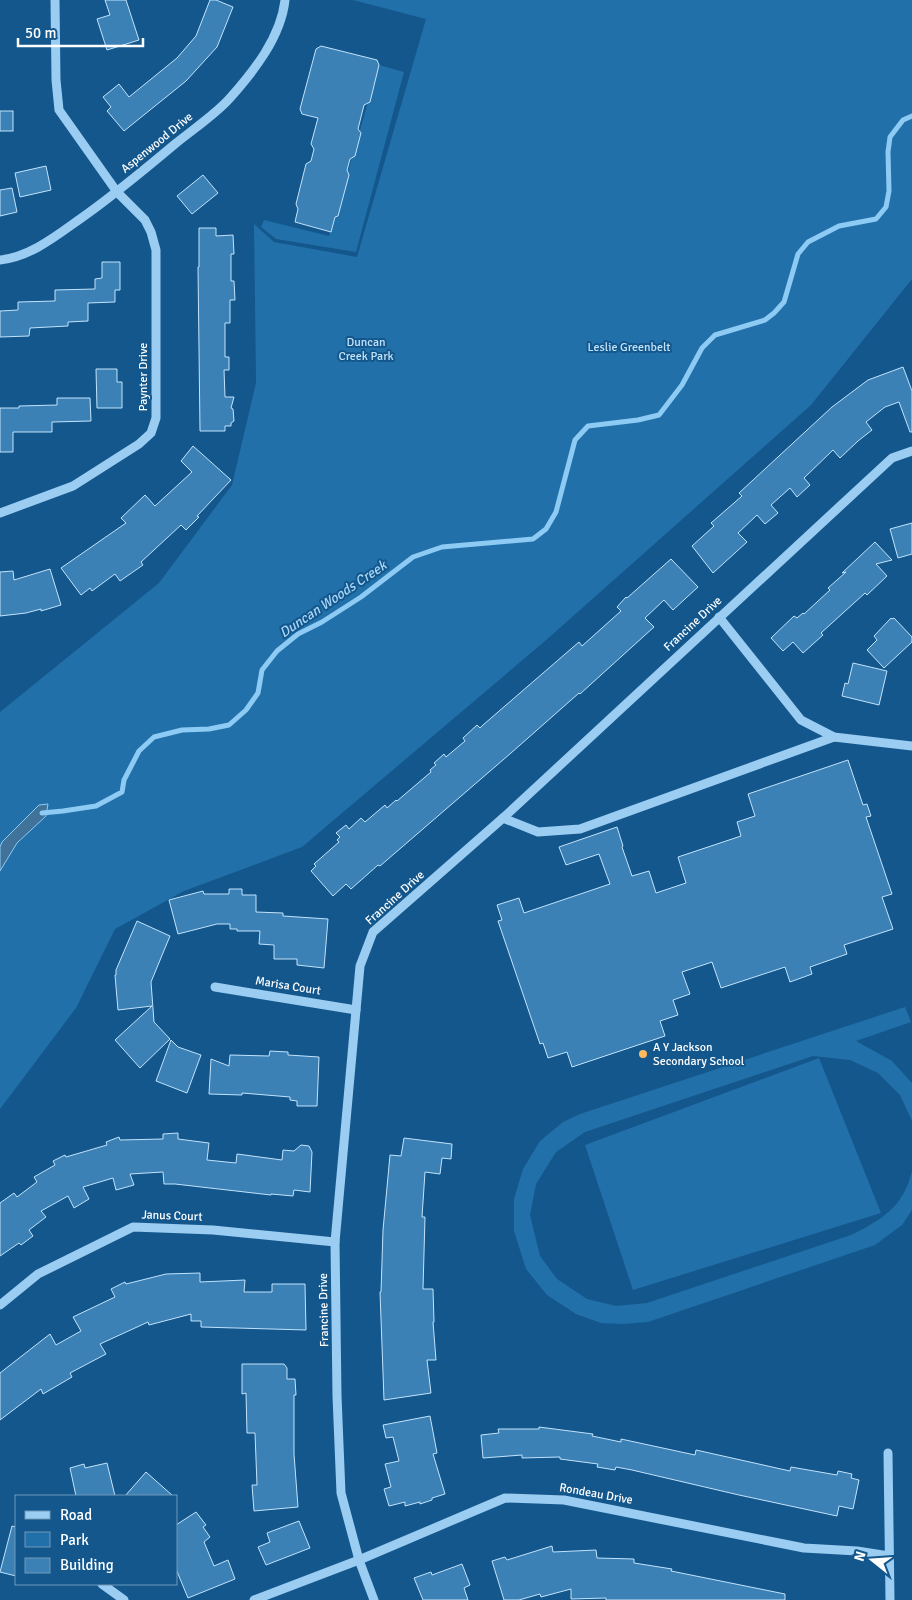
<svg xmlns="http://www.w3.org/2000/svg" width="912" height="1600" font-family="Signika,sans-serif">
<rect width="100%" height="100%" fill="#13578c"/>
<!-- green -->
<g fill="#2270a9">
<path d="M353,0h559v279l-101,126 -266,236 -243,206 -118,44 -69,38 -39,79 -76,101v-397l159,-129 73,-98 24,-102 -2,-159 20,18 83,15 69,-238z"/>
<path d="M379,65l25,7 -48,180 -80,-13 -15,-12 3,-7 65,16z"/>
<path d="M905,1007l6,15 -55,19 36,20 20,22v38l-12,-26 -22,-22 -28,-13 -37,-4 -228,76 -29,20 -20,32 -6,31 10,41 17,23 30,20 29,7 31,-3 204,-68c31,-15 53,-29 61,-64v39l-10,15 -27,20 -227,77 -25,2 -22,-1 -25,-9 -29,-19 -21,-26 -12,-38v-32l9,-30 17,-28 23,-19 17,-8z"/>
<path d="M819,1058l62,155 -248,77 -48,-145z"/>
</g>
<!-- water -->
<path fill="#417299" stroke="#8dcaf4" d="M48,804l-2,12 -29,27 -17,28v-24l2,-5 37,-37z"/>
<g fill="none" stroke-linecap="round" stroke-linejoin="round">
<!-- stream -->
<path stroke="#8dcaf4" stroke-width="5" d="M42,813l21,-2 33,-5 26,-14 2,-12 15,-29 15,-14 28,-7 27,-1 20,-4 17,-15 12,-17 4,-23 15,-19 21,-17 24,-12 39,-25 52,-40 29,-10 91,-8 13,-10 10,-17 19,-72 13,-14 50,-6 21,-5 23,-30 20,-37 13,-13 50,-15 9,-7 10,-11 14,-48 10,-12 31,-16 37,-7 10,-12 3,-16 -1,-39 2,-15 13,-17 9,-4"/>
</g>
<!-- building -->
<g fill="#3c81b5" stroke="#c2e3fc">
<path d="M105,0h21l13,40 -32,10 -10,-31 13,-4z"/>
<path d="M210,0h6l17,7 -16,40 -31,34 -62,50 -17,-20 4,-4 -8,-10 16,-13 10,13 48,-39 19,-22z"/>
<path d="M321,46l56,14 2,5 -9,37 -6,3 -6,24 3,4 -6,23 -5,3 -3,11 2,5 -11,41 -3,1 -4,15 -36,-10 3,-13 -2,-5 10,-40 5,-3 3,-12 -3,-5 7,-26 -16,-4 -2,-5 16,-60z"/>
<rect x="0" y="111" width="13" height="20"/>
<path d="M46,166l5,24 -31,7 -5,-24z"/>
<path d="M203,175l15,18 -26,21 -15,-18z"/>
<path d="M12,188l5,24 -17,4v-26z"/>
<path d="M199,228h17v8l17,-1 1,19h-3v27h3l1,19h-5v23h-5v34h4v13h-5l1,27h9l-3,11 2,1 1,12 -3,2v3h-6v5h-25l-2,-164h1z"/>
<path d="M102,262h18v28h-5v12l-27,1v18l-20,1v4l-38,2 -1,8 -29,1v-26l18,-1v-8l37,-1v-11l40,-1v-10l7,-1z"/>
<path d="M903,367l9,24v41h-2l-11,-30 -14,5 -19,15 6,8 -14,11 -18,17 -7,-8 -29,28 6,7 -13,12 -7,-9 -19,17 7,8 -13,11 -8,-9 -19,18 9,9 -34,31 -21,-27 22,-20 -3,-3 31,-27 -3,-3 93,-86 36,-27z"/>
<path d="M96,369h21v13h5v26h-25z"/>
<path d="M57,398h33l1,23 -39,1v10h-39v20h-13v-44h19v-2l38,-1z"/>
<path d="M193,446l38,34 -34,36 2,1 -13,13 -5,-5 -40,37 2,3 -23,16 -5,-7 -23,17 -2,-3 -9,7 -20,-27 65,-45 -5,-5 24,-23 10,11 37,-34 -11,-11z"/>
<path d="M912,523v31l-14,4 -8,-29z"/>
<path d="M875,542l17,18 -16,4 11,12 -20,19 -2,-2 -44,40 2,2 -20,18 -10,-11 -10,9 -12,-13 23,-22 3,2 6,-5 1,1 26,-24 -2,-2 18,-16 -4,1z"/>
<path d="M671,559l27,28 -25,23 -9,-10 -19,18 9,9 -74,67 -1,-1 -68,60 -131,113 -2,-1 -27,24 -5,-5 -13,12 -22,-25 5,-5 -2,-2 25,-22 -2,-2 3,-3 -4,-4 10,-8 3,4 12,-11 4,4 20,-17 2,3 9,-8 1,1 34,-29 -1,-2 6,-5 -2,-2 10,-9 2,3 19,-16 -2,-3 14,-13 3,3 3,-3 96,-83 3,4 39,-35 -4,-4 9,-10 1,1z"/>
<path d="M50,569l11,36 -20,6v-2l-15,4 -26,3v-44l13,-1 1,9z"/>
<path d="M891,618l1,1 2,-1 18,19v5l-28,26 -17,-18 10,-10 -3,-4z"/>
<path d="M853,663l34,8 -8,34 -37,-9 3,-13 3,1z"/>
<path d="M848,760l15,45 4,-1 4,12 -5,1 26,77 -10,3 11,32 -49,16 3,9 -37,13 2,7 -22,8 -5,-15 -64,21 -9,-26 -30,10 8,22 -17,6 5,15 -18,6 5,15 -93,31 -5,-15 -19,6 -5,-15 -3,1 -42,-123 4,-1 -5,-15 22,-7 5,15 86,-29 -11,-30 -33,11 -7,-18 58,-20 6,19 -1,1 10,29 17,-5 7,22 30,-10 -8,-26 63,-21 -4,-14 18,-6 -7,-22z"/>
<path d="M229,889h13v6h14v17l27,1v3l45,3 -4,49 -27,-3v-6h-23v-14l-15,-1 1,-13h-23v-2h-7v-5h-13l-39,10 -9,-34 34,-9 1,3h25z"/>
<path d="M137,921l33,15 -19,46 3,40 16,17 -30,29 -25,-28 37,-34 -34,4 -3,-35h1v-5z"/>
<path d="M171,1040l7,7 23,8 -14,38 -31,-12z"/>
<path d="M270,1051l18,1v3l31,2 -2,49h-20v-5l-7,-1v-3l-48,-4v2l-33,-1 2,-35 18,7 1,-11 39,1z"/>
<path d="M178,1133v6l31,4 -2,17 29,3 1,-9 45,6 1,-10 11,1 7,-6 8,1 3,6 -2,40 -16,-2 -1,6 -22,-2v1l-96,-11h-11l-1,-12 -33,2 4,11 -18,5 -3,-12 -30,9 6,12 -15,9 -6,-12 -27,15 5,6 -17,13 4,6 -12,9 -2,-2 -19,13v-53l14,-10 3,4 20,-15 -3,-5 21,-12 -2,-4 12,-6 1,2 41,-12 -1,-3 13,-5 1,3 43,-1v-5z"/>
<path d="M404,1138l48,6 -1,15 -9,-1 -2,16 -15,-2 -3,45h3l-2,72h10l1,33h-1l3,38h-9l4,33 -47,7 -4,-108h1l2,-62 7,-75 11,1z"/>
<path d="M200,1273v9l45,-2 -1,12h28v-8h33l1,46 -105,-3v-6h-10v-7l-42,11 -1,-3 -48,22 6,10 -36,19 2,4 -29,17 -2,-5 -41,31v-47l50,-39 6,11 25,-14 -8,-14 42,-20 -4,-8 14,-7 1,2 40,-10z"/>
<path d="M242,1364h42l3,4v11h8l1,16h-2v59l4,53 -44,4 -2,-26h5l-2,-52h-8l-1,-40 -4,1z"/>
<path d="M430,1416l7,37 -4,1 12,40 -13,4v2l-12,4v-2l-15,4v-4l-16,4 -5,-17 7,-2 -6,-23 14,-3 -6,-24 -7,1 -3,-13z"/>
<path d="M539,1427l54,7 -1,2 29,6v-3l74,16 1,-5 94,21 1,-4 46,8 1,-4 14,3 -1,4 8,2 -6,29 -14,-3 -2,10 -98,-21 -107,-25 -16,-3 -1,3 -18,-3 1,-3 -38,-5v-2l-38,1v-3l-39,3 -2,-23 18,-2 -1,-4h41z"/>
<path d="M107,1463l8,33h-39l-6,-28 14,-4 1,4z"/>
<path d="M146,1472l27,24h-48z"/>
<path d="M196,1512l10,13 -3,2 7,10 -6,5 10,24 14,-6 7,19 -47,19 -12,-29v-44z"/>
<path d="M299,1521l11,27 -44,17 -8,-18 12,-5 -3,-9z"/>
<path d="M12,1526l4,1v49l-16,-4z"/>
<path d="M552,1546l1,6 43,-2 1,8 37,1v4l38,6 -1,2 114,23v6h-179v-2l-35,1v-10l-30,8 -1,-3 -21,6h-15l-12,-39 13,-4 2,3z"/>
<path d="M462,1564l8,21 -6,3 4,12h-45l-9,-22 17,-6 1,3z"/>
</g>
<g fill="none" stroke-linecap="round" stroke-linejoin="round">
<!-- minor -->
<g stroke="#9bccf1" stroke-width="9">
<path d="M0,260c30,-3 56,-24 80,-41 33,-23 64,-49 95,-75 17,-14 41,-30 55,-46 24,-27 51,-61 55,-98"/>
<path d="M0,513l73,-27 66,-42 12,-11 5,-15v-168l-5,-18 -6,-12 -28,-28 -58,-82 -3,-30 -1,-80"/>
<path d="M719,617l82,103 33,17 78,9"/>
<path d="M503,818l35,14 42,-3 254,-92"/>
<path d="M215,987l141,23"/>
<path d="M0,1305l38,-31 95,-47 80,3 122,12"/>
<path d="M888,1453l2,147"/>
<path d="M102,1584l22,16"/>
<path d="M254,1600l105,-40 146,-62 59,2 240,48 53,3 32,5"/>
<path d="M374,1600l-15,-40 -18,-67 -4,-97 -2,-154 25,-276 13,-34 130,-114 389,-360 20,-7"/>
</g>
</g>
<!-- markers -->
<circle fill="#ffbb5b" stroke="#13578c" stroke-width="2" cx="643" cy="1054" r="5"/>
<g text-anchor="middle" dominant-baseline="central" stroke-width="4" stroke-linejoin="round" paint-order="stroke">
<!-- street labels -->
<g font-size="12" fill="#fff" stroke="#13578c">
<text transform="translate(157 143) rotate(-39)">Aspenwood Drive</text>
<text transform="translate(143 377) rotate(-90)">Paynter Drive</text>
<text transform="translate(693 624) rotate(-43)">Francine Drive</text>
<text transform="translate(395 898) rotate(-42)">Francine Drive</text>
<text transform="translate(288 986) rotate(9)">Marisa Court</text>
<text transform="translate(172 1216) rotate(2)">Janus Court</text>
<text transform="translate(324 1310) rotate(-91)">Francine Drive</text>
<text transform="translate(596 1494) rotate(10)">Rondeau Drive</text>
</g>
<!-- park labels -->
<g font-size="12" fill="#c2e3fc" stroke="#13578c">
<text x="366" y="342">Duncan<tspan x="366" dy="14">Creek Park</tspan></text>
<text x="629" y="347">Leslie Greenbelt</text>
</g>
<!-- poi labels -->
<g font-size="12" fill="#fff" stroke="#13578c" text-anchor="start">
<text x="653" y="1047">A Y Jackson<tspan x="653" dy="14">Secondary School</tspan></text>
</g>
<!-- water labels -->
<g font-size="14" font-style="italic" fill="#a7d6f8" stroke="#13578c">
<text transform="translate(333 599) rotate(-34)">Duncan Woods Creek</text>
</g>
</g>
<!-- legend -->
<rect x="15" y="1495" width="162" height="90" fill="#13578c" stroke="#719aba"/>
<rect x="25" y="1511" width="25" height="8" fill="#9bccf1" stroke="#719aba"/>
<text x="60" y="1520" font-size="15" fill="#ffffff">Road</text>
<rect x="25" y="1532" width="25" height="15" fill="#2270a9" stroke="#719aba"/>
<text x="60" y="1545" font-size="15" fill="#ffffff">Park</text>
<rect x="25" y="1558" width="25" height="15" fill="#3c81b5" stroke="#719aba"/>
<text x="60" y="1570" font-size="15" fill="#ffffff">Building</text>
<!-- north arrow -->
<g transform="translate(872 1560) rotate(287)" stroke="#13578c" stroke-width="4" paint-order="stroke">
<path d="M0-4L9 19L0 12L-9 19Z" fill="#ffffff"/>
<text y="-8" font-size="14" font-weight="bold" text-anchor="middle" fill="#ffffff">N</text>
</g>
<!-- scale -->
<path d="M18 38v8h125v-8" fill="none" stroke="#ffffff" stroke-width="2.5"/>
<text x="25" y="38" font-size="15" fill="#ffffff" stroke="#13578c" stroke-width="4" paint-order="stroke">50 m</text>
</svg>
